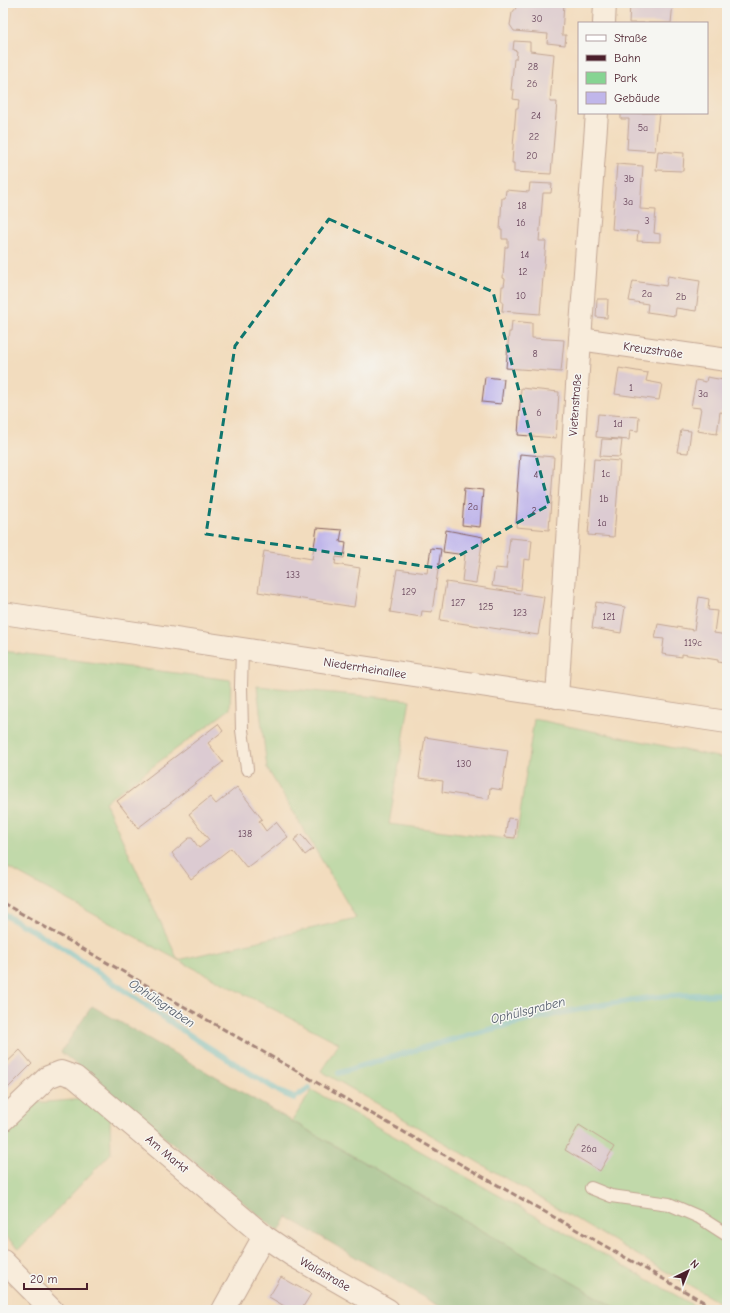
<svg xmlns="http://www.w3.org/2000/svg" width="730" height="1313" font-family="'Comic Neue',sans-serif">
<rect width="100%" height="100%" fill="#f6f6f2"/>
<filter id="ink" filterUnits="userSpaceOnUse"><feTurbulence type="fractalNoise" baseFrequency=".025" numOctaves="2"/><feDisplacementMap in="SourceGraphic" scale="8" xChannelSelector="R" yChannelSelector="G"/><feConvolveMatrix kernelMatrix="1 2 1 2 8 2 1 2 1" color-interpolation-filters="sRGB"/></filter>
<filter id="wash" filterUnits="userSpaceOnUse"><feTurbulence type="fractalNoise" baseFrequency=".012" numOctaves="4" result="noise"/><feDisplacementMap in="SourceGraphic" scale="16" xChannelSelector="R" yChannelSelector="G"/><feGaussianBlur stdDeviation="0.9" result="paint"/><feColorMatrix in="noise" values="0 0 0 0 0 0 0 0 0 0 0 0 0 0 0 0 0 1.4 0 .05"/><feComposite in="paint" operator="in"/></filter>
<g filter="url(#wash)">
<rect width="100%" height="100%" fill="#f2dcbe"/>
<!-- green -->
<g fill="#86d492" stroke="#687a5e">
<path d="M3,651l228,29 -1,29 -125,93 73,158 178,-42 -89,-150 -10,-82 153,14 -21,124 127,16 18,-121 193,40v548l-406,-236 18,-28 -161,-83 -175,-95z"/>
<path d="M312,1090l390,220h-82l-328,-189z"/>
<path d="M86,1099l26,20 -2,2 1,32 -92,96 -16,-15v-101l30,-30z"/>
</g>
<!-- forest -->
<path fill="#6cb67c" stroke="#5b6a54" d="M92,1006l528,304h-174l-159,-93 -8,15 -218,-180z"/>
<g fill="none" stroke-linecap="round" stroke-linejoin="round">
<!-- stream -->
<g stroke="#5bc4d7" stroke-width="6">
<path d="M3,914l55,31 139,95 85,53 12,5 15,-10"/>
<path d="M339,1073c104,-32 210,-63 318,-76 23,-2 47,-2 70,-3"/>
</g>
</g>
<g id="blocks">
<!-- building -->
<g fill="#c0b6ea">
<path d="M512,3h52l-2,32h4l-1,10 -18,-2 1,-9 -34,-3 -4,-6 2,-12 4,-5z"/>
<path d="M630,3h43l-2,20h-42z"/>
<path d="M514,41l16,1v9l24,3 -4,48h7l-6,72 -37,-2v-9h-2l1,-16 3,-39h2l1,-8 -6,-1 1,-9h-3l3,-31h2l1,-8 -4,-1z"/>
<path d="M621,113h38l-4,38 -28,-2 2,-30h-8z"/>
<path d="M658,151l26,2 -1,18 -27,-1z"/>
<path d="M617,164l26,2 -3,43 16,1 -2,23 6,1v8l-23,-1 1,-9 -26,-3z"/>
<path d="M530,183l22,1 -1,9h-8l-4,48h7l-6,73 -38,-3 1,-9h-2l1,-16h2l1,-7 -2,-1 2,-31h3v-8h-6v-9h-2l2,-32h3l1,-8 23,2z"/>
<path d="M668,276l32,5 -4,30 -20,-3 -1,8 -28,-4 1,-8 -19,-3 4,-20 33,5z"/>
<path d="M597,299h11l-1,19 -11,-1z"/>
<path d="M512,321l20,2v15l32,2 -3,32 -55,-4 3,-36h2z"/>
<path d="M619,368l29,5 -2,8 16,3 -3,16 -44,-6z"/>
<path d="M485,377l19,2 -3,25 -19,-2z"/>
<path d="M707,377l17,3 -1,4 4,1v28l-7,-1 -3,22 -20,-3 4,-23 -10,-1 5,-27 10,2z"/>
<path d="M521,388l38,4 -3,46 -38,-3z"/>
<path d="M598,414l41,3 -1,14 -8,-1 -1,10 -33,-3z"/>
<path d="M681,430l10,1 -3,22 -11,-1z"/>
<path d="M602,439l20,1 -2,17 -20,-1z"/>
<path d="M520,454l34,3 -5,73 -33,-3 2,-35h-1z"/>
<path d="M594,459l26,2 -6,76 -26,-2z"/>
<path d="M465,488l18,2 -3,37 -18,-2z"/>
<path d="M317,528l25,2 -2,12 6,1 -2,15 -8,-1 -1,7 25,4 -6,39 -96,-15 6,-41 48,8z"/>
<path d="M446,530l37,7 -7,46 -14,-2 3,-26 -22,-3z"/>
<path d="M510,538l22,2 -2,20 -6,-1 -3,31 -29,-4 3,-18 11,1z"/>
<path d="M431,548l10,1 -9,63 -10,-1 -1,6 -31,-5 7,-43 30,4z"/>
<path d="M446,582l98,15 -6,38 -98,-15z"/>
<path d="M699,597l10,2 -1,11 9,1 -3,22 13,2v29l-9,-2v-2l-36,-6v3l-20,-3 2,-15 -9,-1 3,-14 36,6z"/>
<path d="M596,602l29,5 -4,26 -29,-5z"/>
<path d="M218,724l5,7 -15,12 15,19 -85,66 -21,-27z"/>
<path d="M425,737l83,13 -6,40 -12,-2 -1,11 -47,-7 1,-11 -24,-3z"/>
<path d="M237,787l25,32 -3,2 7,10 10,-9 12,15 -41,31 -16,-20 -40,31 -19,-26 17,-15h3l7,10 10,-8 -20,-26 21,-17 6,7z"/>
<path d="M508,818l9,1 -2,19 -10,-1z"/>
<path d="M301,834l12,15 -8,6 -11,-15z"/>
<path d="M20,1050l12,14 -29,29v-27z"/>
<path d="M579,1125l35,22 -14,24 -35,-21z"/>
<path d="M281,1277l30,17 -10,16h-10l-22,-13z"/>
</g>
</g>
</g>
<g filter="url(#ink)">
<use href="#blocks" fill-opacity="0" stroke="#85615e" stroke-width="1"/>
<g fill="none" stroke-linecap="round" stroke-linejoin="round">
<!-- lane casing -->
<g stroke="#85615e" stroke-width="14">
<g id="lane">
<path d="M242,649l-1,38 1,43 5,39"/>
<path d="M591,1188l20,8 58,8 30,13 28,18"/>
</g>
</g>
<!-- street casing -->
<g stroke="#85615e" stroke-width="24">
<g id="street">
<path d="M604,23l1,-20"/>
<path d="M580,339l147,21"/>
<path d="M557,697l23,-358 17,-226"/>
<path d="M3,1120l45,-43 13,-5 14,5 189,159 28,19 96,55"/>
<path d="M3,1261l49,49"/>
<path d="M223,1310l41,-74"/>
</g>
</g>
<!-- secondary casing -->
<g stroke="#85615e" stroke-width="24">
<path id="secondary" d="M3,613l724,109"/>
</g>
<!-- lane -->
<use href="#lane" stroke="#fff" stroke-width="12"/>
<!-- street -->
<use href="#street" stroke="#fff" stroke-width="22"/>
<!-- secondary -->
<use href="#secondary" stroke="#fff" stroke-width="22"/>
<!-- rail -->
<path stroke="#4a1f2b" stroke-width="3" stroke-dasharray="6 3" stroke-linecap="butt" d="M3,903l318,182 397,225"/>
</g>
</g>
<!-- marked area -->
<path d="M0 0H730V1313H0ZM329,219l164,73 56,213 -112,63 -231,-34 29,-188z" fill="#f2dcbe" fill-opacity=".55" fill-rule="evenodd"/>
<path fill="none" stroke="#0f766e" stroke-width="3" stroke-dasharray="8 5" stroke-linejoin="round" d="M329,219l164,73 56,213 -112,63 -231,-34 29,-188z"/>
<g text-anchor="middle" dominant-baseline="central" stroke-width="3" stroke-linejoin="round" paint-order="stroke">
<!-- number labels -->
<g font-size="10" fill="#68455b">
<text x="537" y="19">30</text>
<text x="533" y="67">28</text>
<text x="532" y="84">26</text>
<text x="536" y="116">24</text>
<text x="643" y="128">5a</text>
<text x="534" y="137">22</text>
<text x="532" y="156">20</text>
<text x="629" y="179">3b</text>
<text x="628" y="202">3a</text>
<text x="522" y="206">18</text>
<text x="647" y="221">3</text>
<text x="521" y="223">16</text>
<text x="525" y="255">14</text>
<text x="523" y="272">12</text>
<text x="647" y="294">2a</text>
<text x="521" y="296">10</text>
<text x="681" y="297">2b</text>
<text x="535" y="354">8</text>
<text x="631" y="388">1</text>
<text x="703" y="394">3a</text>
<text x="539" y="413">6</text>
<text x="618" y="424">1d</text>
<text x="606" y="474">1c</text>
<text x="536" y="475">4</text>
<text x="604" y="499">1b</text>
<text x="473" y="507">2a</text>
<text x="534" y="511">2</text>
<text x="602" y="523">1a</text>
<text x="293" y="575">133</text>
<text x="409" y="592">129</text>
<text x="458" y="603">127</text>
<text x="486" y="607">125</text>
<text x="520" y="613">123</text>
<text x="609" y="617">121</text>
<text x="693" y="643">119c</text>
<text x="464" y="764">130</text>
<text x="245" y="834">138</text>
<text x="589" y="1149">26a</text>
</g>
<!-- street labels -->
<g font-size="12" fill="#4a1f2b" stroke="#f6f6f2">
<text transform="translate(653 350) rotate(8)">Kreuzstraße</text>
<text transform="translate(575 405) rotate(-86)">Vietenstraße</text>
<text transform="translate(365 668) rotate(9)">Niederrheinallee</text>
<text transform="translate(167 1154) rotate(40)">Am Markt</text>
<text transform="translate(325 1274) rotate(30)">Waldstraße</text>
</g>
<!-- water labels -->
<g font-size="13" font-style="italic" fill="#505967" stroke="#f6f6f2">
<text transform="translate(162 1003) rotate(34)">Ophülsgraben</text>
<text transform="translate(528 1010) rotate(-14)">Ophülsgraben</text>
</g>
</g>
<!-- margin -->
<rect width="730" height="1313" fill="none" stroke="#f6f6f2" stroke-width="16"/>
<!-- legend -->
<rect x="578" y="22" width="130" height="92" fill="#f6f6f2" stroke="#b1a0a2"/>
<rect x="586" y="35" width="20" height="6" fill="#ffffff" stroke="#b1a0a2"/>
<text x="614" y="42" font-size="12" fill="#4a1f2b">Straße</text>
<rect x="586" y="55" width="20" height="6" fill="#4a1f2b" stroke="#b1a0a2"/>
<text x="614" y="62" font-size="12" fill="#4a1f2b">Bahn</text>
<rect x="586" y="72" width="20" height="12" fill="#86d492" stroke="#b1a0a2"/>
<text x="614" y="82" font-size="12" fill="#4a1f2b">Park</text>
<rect x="586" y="92" width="20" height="12" fill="#c0b6ea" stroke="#b1a0a2"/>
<text x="614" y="102" font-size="12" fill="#4a1f2b">Gebäude</text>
<!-- north arrow -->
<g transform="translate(688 1271) rotate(43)" stroke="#f6f6f2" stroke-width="3" paint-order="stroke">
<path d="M0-3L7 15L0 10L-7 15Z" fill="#4a1f2b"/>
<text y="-6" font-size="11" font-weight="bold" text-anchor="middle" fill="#4a1f2b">N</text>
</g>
<!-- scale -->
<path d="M24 1283v6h63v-6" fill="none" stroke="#4a1f2b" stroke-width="2"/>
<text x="30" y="1283" font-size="12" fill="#4a1f2b" stroke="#f6f6f2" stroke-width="3" paint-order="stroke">20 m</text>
</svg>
